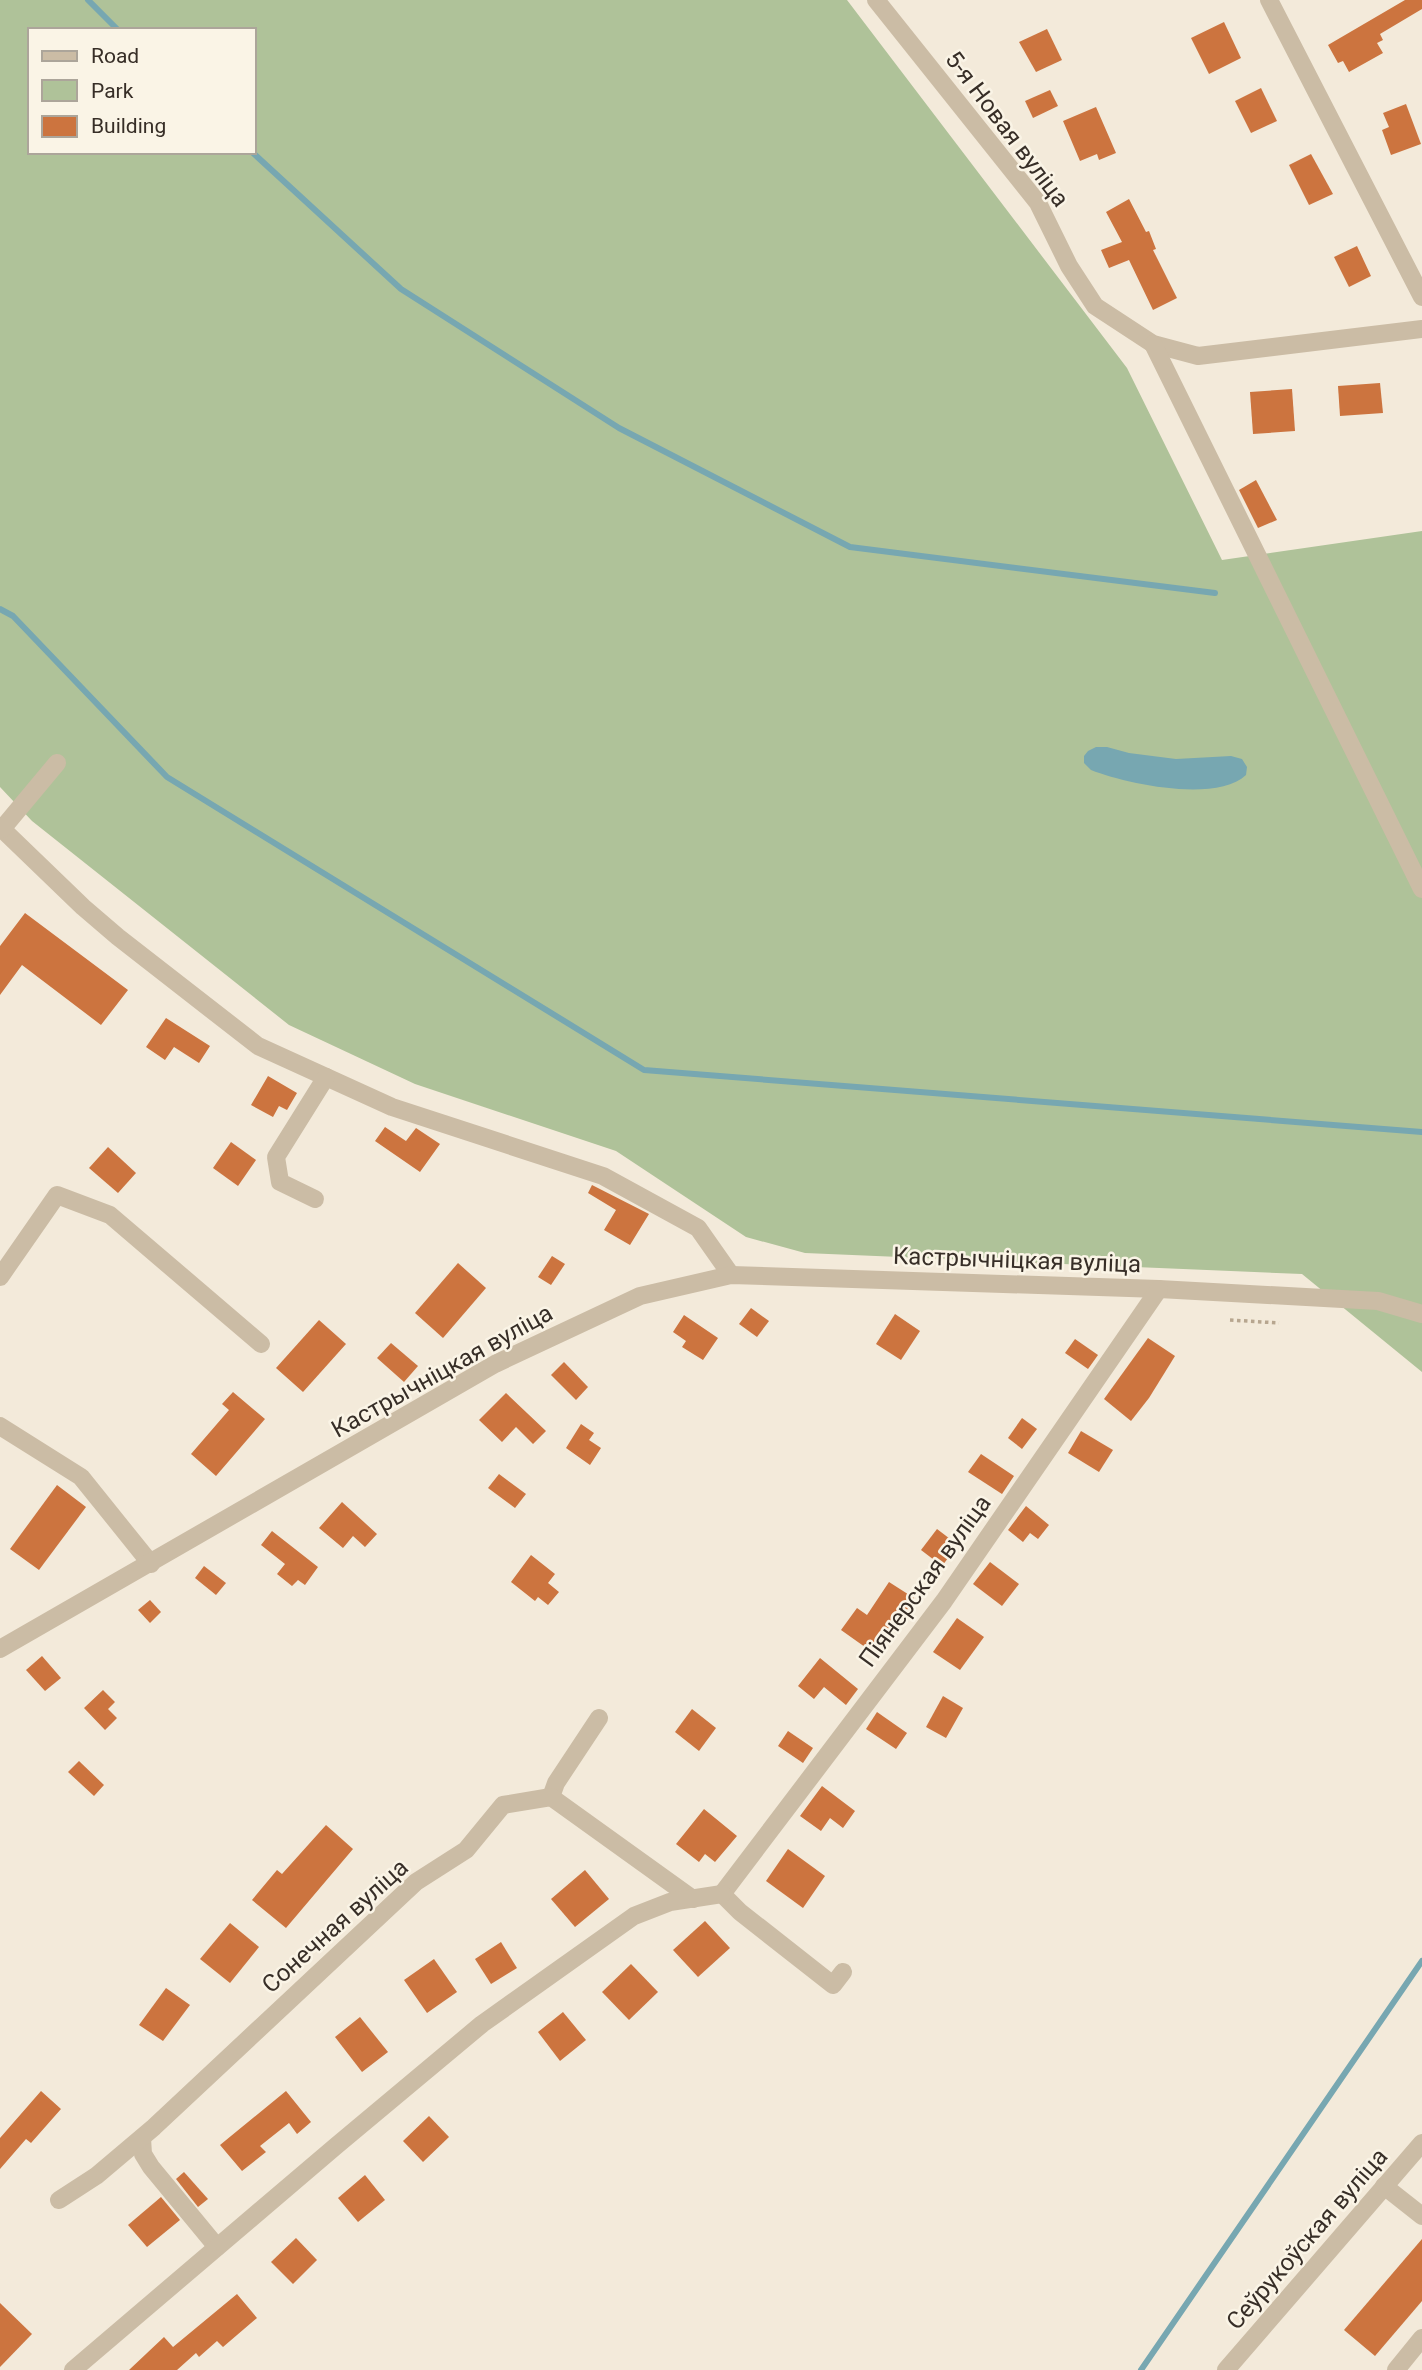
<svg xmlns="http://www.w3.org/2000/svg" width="1422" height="2370" font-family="Roboto,sans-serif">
<rect width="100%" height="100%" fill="#f3eada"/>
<!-- green -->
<path fill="#afc299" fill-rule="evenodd" d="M0,0h847l280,368 95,192 200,-29v841l-120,-98 -497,-21 -59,-16 -130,-86 -201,-67 -126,-59 -257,-204 -32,-34zM30,30h224v122h-224z"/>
<!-- water -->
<path fill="#77a7b1" d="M1096,747h11l22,6 47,6 55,-3 11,3 5,8 -1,8c-30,28 -120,9 -155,-5l-7,-7v-7l4,-5z"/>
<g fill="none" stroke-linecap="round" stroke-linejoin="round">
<!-- stream -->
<g stroke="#77a7b1" stroke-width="6">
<path d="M88,0l30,30"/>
<path d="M252,152l149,137 218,139 231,119 365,46"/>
<path d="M0,609l13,7 154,161 477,293 778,62"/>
<path d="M1141,2370l281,-409"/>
</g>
</g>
<!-- building -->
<g fill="#cc743f">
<path d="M1405,0h17v9l-42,25 3,6 -6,3 6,10 -34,19 -6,-11 -5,2 -10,-18z"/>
<path d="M1224,22l17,36 -32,16 -18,-36z"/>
<path d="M1047,29l15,31 -26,12 -17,-30z"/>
<path d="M1261,88l16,33 -26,12 -16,-32z"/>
<path d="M1050,90l8,16 -25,12 -8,-17z"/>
<path d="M1406,104l15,40 -30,11 -9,-25 7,-3 -6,-14z"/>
<path d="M1096,107l20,46 -17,7 -2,-6 -17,7 -17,-40z"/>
<path d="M1311,154l22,40 -24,11 -20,-40z"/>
<path d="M1129,199l17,33 3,-1 7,18 -3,1 24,48 -24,12 -24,-50 -20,8 -8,-18 21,-8 -16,-30z"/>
<path d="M1357,246l14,30 -22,11 -15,-30z"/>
<path d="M1380,383l3,30 -43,3 -2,-30z"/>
<path d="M1292,389l3,42 -42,3 -3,-42z"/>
<path d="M1256,480l21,40 -19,8 -19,-38z"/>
<path d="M25,913l103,77 -27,35 -79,-60 -22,30v-49z"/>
<path d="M166,1018l44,28 -11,17 -25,-16 -9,13 -19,-13z"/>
<path d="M268,1076l29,17 -10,17 -8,-4 -6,11 -22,-12z"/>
<path d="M385,1127l21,14 10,-13 24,16 -20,28 -45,-31z"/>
<path d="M231,1142l25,18 -18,26 -25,-18z"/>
<path d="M108,1147l28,26 -18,20 -29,-25z"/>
<path d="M592,1185l57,29 -19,31 -26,-15 12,-20 -28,-17z"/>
<path d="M552,1256l13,8 -14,21 -13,-8z"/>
<path d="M458,1263l28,25 -43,50 -28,-25z"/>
<path d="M751,1308l18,13 -12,16 -18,-13z"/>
<path d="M895,1314l25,17 -19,29 -25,-16z"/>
<path d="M684,1315l34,23 -15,22 -21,-13 4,-6 -13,-9z"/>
<path d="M319,1320l27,24 -43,48 -27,-24z"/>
<path d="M1148,1338l27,18 -26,42 -18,23 -27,-22z"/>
<path d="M1075,1339l23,16 -10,14 -23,-16z"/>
<path d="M391,1343l27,23 -14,16 -27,-24z"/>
<path d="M564,1362l24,25 -12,13 -25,-25z"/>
<path d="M233,1392l32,27 -49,57 -25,-22 38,-44 -7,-6z"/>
<path d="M506,1393l40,38 -13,13 -17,-17 -14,15 -23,-22z"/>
<path d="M1022,1418l15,11 -15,20 -14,-11z"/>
<path d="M581,1424l13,9 -5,7 12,8 -11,17 -24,-17z"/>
<path d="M1081,1431l32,19 -14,22 -31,-19z"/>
<path d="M981,1454l33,22 -12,18 -34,-22z"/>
<path d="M499,1474l27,20 -11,14 -27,-20z"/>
<path d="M57,1485l29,22 -47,63 -29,-21z"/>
<path d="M342,1502l35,32 -12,13 -12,-11 -10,12 -24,-20z"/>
<path d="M1026,1506l23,19 -11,14 -8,-6 -7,9 -15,-12z"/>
<path d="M937,1529l21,16 -16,21 -21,-16z"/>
<path d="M272,1531l46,36 -13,18 -7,-5 -6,6 -15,-12 8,-10 -24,-19z"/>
<path d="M531,1555l24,19 -7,9 11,9 -11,13 -10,-8 -3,4 -24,-19z"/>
<path d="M990,1562l29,22 -17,22 -29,-22z"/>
<path d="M204,1566l22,17 -10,12 -21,-17z"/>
<path d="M889,1582l25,16 -10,17 -3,-2 -29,39 -31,-22 16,-22 10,7z"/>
<path d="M150,1600l11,12 -11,11 -12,-13z"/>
<path d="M957,1618l27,19 -24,33 -27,-18z"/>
<path d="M42,1656l19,22 -16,13 -19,-21z"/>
<path d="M820,1658l38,31 -12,16 -22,-18 -10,12 -16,-13z"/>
<path d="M103,1690l12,12 -7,7 9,9 -12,12 -21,-22z"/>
<path d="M943,1696l20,12 -17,30 -20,-11z"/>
<path d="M692,1709l24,19 -17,23 -24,-19z"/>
<path d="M877,1712l30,21 -11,16 -30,-20z"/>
<path d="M788,1731l25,17 -10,15 -25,-17z"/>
<path d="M79,1761l25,24 -10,11 -26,-24z"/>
<path d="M822,1786l33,25 -12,17 -13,-10 -9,13 -21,-15z"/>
<path d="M704,1809l33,27 -22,26 -10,-8 -6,8 -23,-18z"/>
<path d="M326,1825l27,24 -67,79 -34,-28 25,-30 5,4z"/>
<path d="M788,1849l37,27 -22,32 -37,-27z"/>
<path d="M585,1870l24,29 -34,28 -24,-28z"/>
<path d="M705,1921l25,27 -32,29 -25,-27z"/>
<path d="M230,1923l29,24 -29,36 -30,-24z"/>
<path d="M501,1942l16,26 -26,16 -16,-25z"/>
<path d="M434,1959l23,33 -30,21 -23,-33z"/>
<path d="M631,1964l27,28 -29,28 -27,-28z"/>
<path d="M166,1988l24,17 -27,36 -24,-16z"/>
<path d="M563,2012l23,28 -26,21 -22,-29z"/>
<path d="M360,2017l28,35 -26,20 -27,-35z"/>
<path d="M41,2091l20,18 -30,34 -5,-4 -26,30v-31z"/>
<path d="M286,2091l25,31 -14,12 -8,-11 -29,23 6,6 -24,19 -22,-26z"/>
<path d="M429,2116l20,21 -26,25 -20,-21z"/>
<path d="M184,2172l24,27 -10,8 -22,-28z"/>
<path d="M365,2175l20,25 -27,22 -20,-24z"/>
<path d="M161,2197l19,23 -33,27 -19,-22z"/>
<path d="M296,2238l21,22 -24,24 -22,-22z"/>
<path d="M1422,2239v62l-47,55 -31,-26z"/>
<path d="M237,2294l20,24 -34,29 -6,-6 -18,16 -3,-4 -19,17h-48l35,-33 9,10z"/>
<path d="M0,2303l32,31 -32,33z"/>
</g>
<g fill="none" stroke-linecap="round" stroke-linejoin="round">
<!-- path -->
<g stroke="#b7a68f" stroke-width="3.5" stroke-dasharray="3.5 3.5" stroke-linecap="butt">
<path d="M992,1263l46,1"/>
<path d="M1230,1320l49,3"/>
</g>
<!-- minor -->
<g stroke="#cbbca5" stroke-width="18">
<path d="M876,0l162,203 31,63 26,40 58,38 45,12 224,-27"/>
<path d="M1269,0l153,297"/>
<path d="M1153,344l269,545"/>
<path d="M0,827l83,80 35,30 140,109 134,61 211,69 95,52 33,47"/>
<path d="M2,829l55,-66"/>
<path d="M315,1199l-35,-17 -4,-25 50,-80"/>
<path d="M0,1277l57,-82 53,20 151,129"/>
<path d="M0,1426l81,51 70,87"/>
<path d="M0,1649l495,-285 145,-68 91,-21 428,14 219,12 44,13"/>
<path d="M551,1797l5,-14 43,-65"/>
<path d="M722,1894l222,-293 215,-312"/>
<path d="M722,1894l18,18 93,73 10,-13"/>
<path d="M142,2138l1,16 8,13 66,80"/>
<path d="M1384,2186l38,30"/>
<path d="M59,2200l37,-24 58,-49 262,-245 50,-32 37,-45 48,-8 142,102"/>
<path d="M73,2370l263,-224 146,-122 152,-108 36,-14 52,-8"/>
<path d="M1226,2370l196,-227"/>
<path d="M1396,2370l26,-32"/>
</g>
</g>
<g text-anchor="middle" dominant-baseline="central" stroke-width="5" stroke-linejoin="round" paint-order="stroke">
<!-- street labels -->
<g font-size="24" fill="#372e27" stroke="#faf4e6">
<text transform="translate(1007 129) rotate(53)">5-я Новая вуліца</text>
<text transform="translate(1017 1260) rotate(2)">Кастрычніцкая вуліца</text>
<text transform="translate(442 1371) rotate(-29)">Кастрычніцкая вуліца</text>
<text transform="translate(925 1581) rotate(-54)">Піянерская вуліца</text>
<text transform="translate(335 1926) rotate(-42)">Сонечная вуліца</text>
<text transform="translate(1307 2239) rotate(-49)">Сеўрукоўская вуліца</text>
</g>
</g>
<!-- legend -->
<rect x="28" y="28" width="228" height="126" fill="#faf4e6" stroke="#aca59a" stroke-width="2"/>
<rect x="42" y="51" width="35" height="10" fill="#cbbca5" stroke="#aca59a" stroke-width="2"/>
<text x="91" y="63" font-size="21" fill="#372e27">Road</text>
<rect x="42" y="80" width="35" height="21" fill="#afc299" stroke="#aca59a" stroke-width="2"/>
<text x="91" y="98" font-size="21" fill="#372e27">Park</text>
<rect x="42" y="116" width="35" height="21" fill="#cc743f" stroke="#aca59a" stroke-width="2"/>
<text x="91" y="133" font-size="21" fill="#372e27">Building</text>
</svg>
